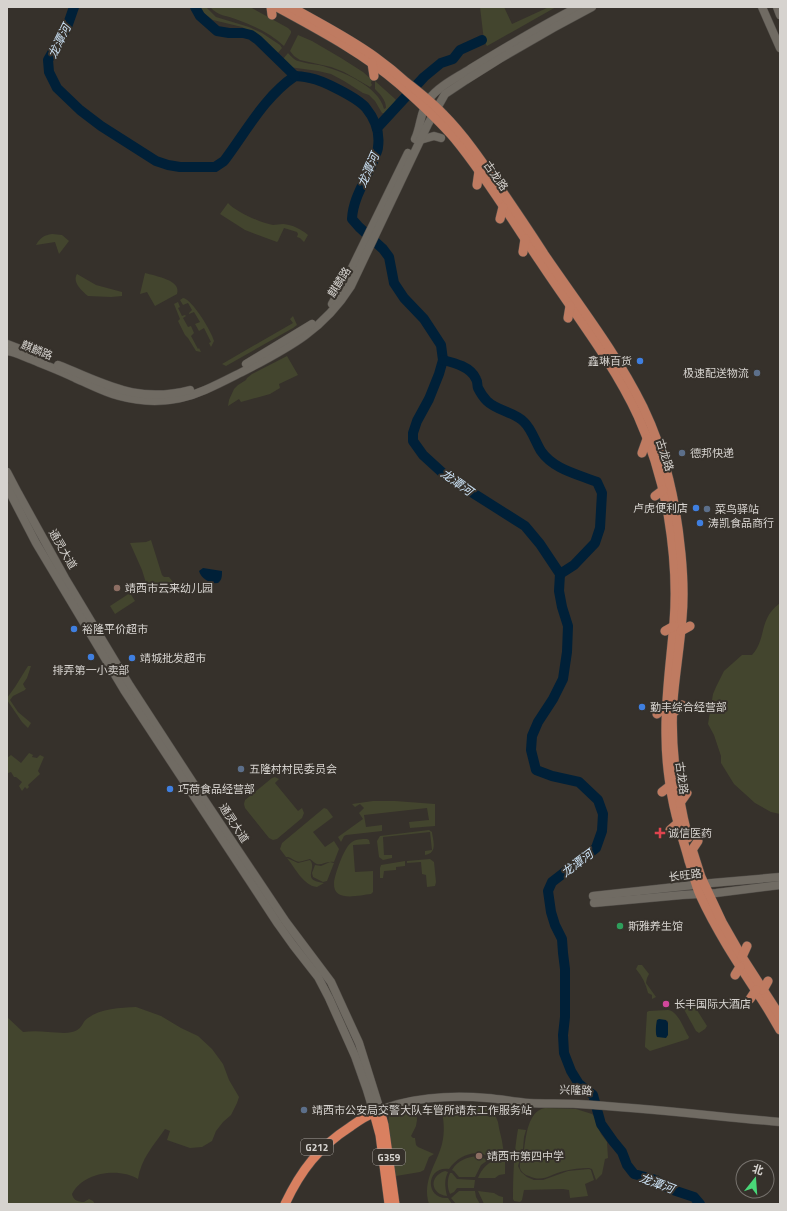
<svg xmlns="http://www.w3.org/2000/svg" width="787" height="1211" font-family="'Titillium Web','Noto Sans SC',sans-serif">
<rect width="100%" height="100%" fill="#36312b"/>
<!-- green -->
<g fill="#43452e" fill-rule="evenodd">
<path d="M200,7h6l10,10 33,10 13,6 18,12 2,3 -5,6 -3,-2 -6,-8 -9,-8 -17,-9 -29,-7 -8,-6z"/>
<path d="M210,7h40l38,21 3,3v2l-7,13c-13,-12 -29,-20 -46,-26 -11,-5 -19,-3 -28,-13z"/>
<path d="M480,7h24l8,17 37,-17h7l-69,39 -3,-5z"/>
<path d="M298,35l14,6 29,17 22,14 9,8 -1,3 1,2 -2,2 -26,-15 -13,-5 -31,-7 -6,-4 -4,-5z"/>
<path d="M288,53c3,3 6,7 10,8 6,2 14,3 21,4 21,5 60,21 65,44l2,-1c0,-8 -6,-14 -11,-19v-8l19,17 2,2v2l-10,12 -4,-1 -7,-12 -6,-6 -6,-2 -19,-12 -13,-7 -13,-3 -29,-4 -6,-6v-2z"/>
<path d="M228,203c8,9 33,20 45,22 3,0 7,-1 10,-1 10,1 18,5 25,11l-4,7 -4,-4 -3,-1 1,-3 -1,-2 -13,-4 -6,13 -1,1 -32,-12 -25,-16z"/>
<path d="M52,234l10,1 7,6 -10,13 -4,-12 -19,3c4,-7 8,-10 16,-11z"/>
<path d="M145,273c10,3 37,7 32,21l-22,12 -8,-14 -7,2z"/>
<path d="M77,274l19,11 26,7v4l-11,1 -23,-1c-6,-5 -16,-14 -11,-22z"/>
<path d="M183,298c9,1 29,34 31,43l-3,6 -2,-4 2,-1 -7,-14 -5,3 -4,-7 5,-2 -6,-10 -5,2v-1l3,-3 -4,-7 -5,2 -3,-5z"/>
<path d="M178,302l2,5 -2,1 4,8 3,-1 1,1 -3,2 5,9 3,-1 3,7 -3,3 7,13 1,-1 2,4 -5,-1 -8,-13 -3,-3 -7,-14 2,-2 -6,-15z"/>
<path d="M293,316l4,9 -4,3 -67,38 -4,-2 71,-41 -3,-4z"/>
<path d="M287,356l11,19 -19,9 1,4 -10,6 -29,8 -2,-3 -11,7 1,-6 5,-11 4,-4 8,-5 1,-2 5,-4z"/>
<path d="M151,540l11,35 2,2h5l4,5 -8,4 -2,-2 -13,8 -4,-9 -4,-13 -12,-27 16,-1z"/>
<path d="M130,593l5,8 -20,13 -5,-8z"/>
<path d="M780,603v211l-9,-2 -16,-9 -21,-19 -13,-21v-7l-7,-21 -6,-11 5,-30 3,-7 8,-16 18,-16h10c15,-16 6,-36 28,-52z"/>
<path d="M28,666h3l-4,12 -4,6 2,4h1l-1,2 -12,6 -3,4 8,12 13,11 -3,5 -6,-6 -15,-22v-2l8,-11z"/>
<path d="M29,753l4,2 -1,2 5,1 3,-3 4,2 -6,14 2,3 -12,11 1,2 -2,2 -2,-2 -3,4 -3,-5 3,-4 -6,-5h-2l-3,-5 -3,1 -1,-3v-12l4,-3 10,8z"/>
<path d="M275,777l4,2 -4,4 23,28 4,-3 2,5 -2,5 -25,21 -4,1 -4,-2 -24,-30 -1,-4 1,-4 27,-22z"/>
<path d="M373,801h22l40,3v22l-25,2 -1,-6 20,-2 -2,-12 -63,7 2,12 16,-2v6l-36,4 -2,1 -3,6 -3,-5 25,-18 -4,-6 5,-5 -4,-4 -5,3 -3,-3z"/>
<path d="M324,808l3,1 6,8 -20,15 12,15 9,-6 5,8 -5,13c-7,-2 -14,5 -19,1 -2,-1 -3,-3 -5,-4 -5,1 -10,4 -14,2 -5,-2 -5,-4 -10,-4l-6,-8 2,-6z"/>
<path d="M429,830l3,2c1,9 6,21 -7,23v-4l7,-1 -2,-18 -47,5 1,18h8v3l-9,2 -4,-3 -2,-16 3,-5z"/>
<path d="M367,839l2,1 1,4 -17,1 2,27 18,-1v21l-2,2c-12,1 -38,9 -37,-11 1,-9 10,-36 18,-41 4,-3 10,-3 15,-3z"/>
<path d="M287,858l11,5 12,-3c8,9 -10,20 14,23l-7,4c-13,-1 -22,-19 -30,-29z"/>
<path d="M430,859l4,3 2,20 -1,4 -8,1 -1,-12 -4,-1 -1,-12 -14,1v-2z"/>
<path d="M405,861v5l-9,1v3l-12,1 -1,7h-3v-10l1,-3z"/>
<path d="M330,862l4,1 -7,18 -4,1 -10,-5 -1,-4 3,-8 6,1z"/>
<path d="M638,965h4l7,9 -2,4 -1,5 10,14 -4,2v-4l-4,-2c-2,-9 -6,-17 -12,-24z"/>
<path d="M688,998l2,1 17,27 -2,3 -6,4 -3,-2 -15,-27 2,-3z"/>
<path d="M136,1007l25,9 20,12 17,8 14,13 11,15 6,16 10,17 -2,6 -6,12 -8,7 -7,9 -4,10 -10,6 -12,1 -23,-8 3,-9 -5,-2c-12,17 -24,30 -27,50 -19,-12 -55,-7 -66,15 1,6 6,8 12,8l5,-3 4,2 2,3h-88v-187l16,15c8,-1 16,-1 25,0 8,0 16,2 24,0 12,-3 9,-10 16,-14 13,-10 32,-10 48,-11z"/>
<path d="M668,1010c9,1 15,16 19,24l2,3 -1,2 -38,12 -5,-4v-2l2,-33 2,-1zM657,1020l11,1v14h-12z"/>
<path d="M408,1106h8l1,14 -1,6 -5,10 2,2h2l1,7 2,2 16,7 -5,3 -5,13 -4,2 -24,4c-2,-10 -11,-58 -6,-65 4,-4 13,-4 18,-5z"/>
<path d="M447,1106l45,2 6,14 1,6 3,13 2,13 -13,4c-15,-10 -32,-3 -42,11 -24,-3 -24,31 -1,29l4,6h-23c-7,-24 7,-38 13,-60 3,-12 2,-24 -1,-37z"/>
<path d="M545,1108l31,1 16,5 3,3 1,6 5,11 6,8 1,16 -3,1 -3,15 -6,6 -4,-11 -3,-1c-8,0 -17,1 -25,3 -13,3 -21,12 -35,5 -4,-1 -8,-4 -9,-8 -1,-7 3,-12 4,-18 2,-14 4,-39 21,-42z"/>
<path d="M518,1129l8,1 -2,7 -1,12 -5,17 3,6 6,5 7,3h9l25,-9 21,-2 2,1 3,10 -9,4 3,12 -18,2 -1,-8 -6,-1 -39,1 -2,10 -2,2 -6,-1 -1,-2c0,-24 1,-47 5,-70z"/>
<path d="M478,1156l10,4 -7,5 -6,12h-16l-5,-6 -2,-1c6,-10 15,-13 26,-14z"/>
<path d="M498,1159h7v15l-6,1 -4,3h-17c4,-10 10,-16 20,-19z"/>
<path d="M445,1171l3,1c-4,8 -3,15 -1,24 -17,-2 -18,-20 -2,-25z"/>
<path d="M450,1173h2l5,6 18,1 -1,8h-17l-3,4 -4,2c-3,-6 -3,-15 0,-21z"/>
<path d="M459,1191h16l1,6 4,7h-24l-5,-6z"/>
<path d="M478,1191l16,2 5,3 4,1v7h-19z"/>
</g>
<!-- water -->
<g fill="#002038">
<path d="M203,568l19,3c0,5 0,9 -4,12 -7,1 -17,-4 -19,-12z"/>
<path d="M659,1019l7,1 2,3v12l-2,3 -9,-1c-2,-4 -1,-12 0,-17z"/>
</g>
<g fill="none" stroke-linecap="round" stroke-linejoin="round">
<!-- river -->
<g stroke="#002038" stroke-width="10">
<path d="M74,7l-7,20 -19,33 1,12 8,16 23,22 21,16 55,35 12,4 12,2h35l9,-6c22,-29 40,-64 71,-85 5,0 10,1 15,2 12,2 48,20 56,30 9,11 14,25 12,39 0,4 -3,8 -4,12 -7,20 -21,38 -22,60l7,8 24,22 6,8 5,26 10,15 20,21 17,26 2,15 -4,14 -10,25 -12,22 -4,12v8l10,14 23,21 79,50 15,18 20,30 -1,17 3,16 6,19 -1,26 -4,27 -10,20 -15,23 -6,14 -1,14 5,20 16,6 27,6 19,18 5,14 -1,17 -6,17 -44,34 -4,9 3,21 4,13 7,14 1,14 2,16v48l-2,18 1,18 7,18 8,13 14,11 8,29 12,17 9,11 5,13 7,9 22,6 14,9 24,8 6,7"/>
<path d="M195,7l5,9 17,15 12,2h14l8,2 7,5 37,36"/>
<path d="M377,128l47,-51 17,-14 12,-4 7,-9 22,-10"/>
<path d="M443,360c12,3 28,7 33,19 2,3 1,7 2,9 2,4 6,10 9,13 10,10 28,11 37,21 7,6 12,21 17,29 12,18 36,23 56,31l5,11 -2,35 -5,15 -21,22 -14,9"/>
</g>
<!-- secondary casing -->
<g stroke="#514d48" stroke-width="9">
<g id="secondary">
<path d="M762,7l18,41"/>
<path d="M777,7l3,8"/>
<path d="M415,139c6,-12 5,-28 14,-40 10,-13 27,-21 41,-30 36,-22 71,-43 108,-62"/>
<path d="M420,140l14,-4 7,2"/>
<path d="M332,304l16,-28 60,-123"/>
<path d="M7,344l31,12"/>
<path d="M7,351c9,1 17,6 26,9 14,6 28,11 42,18 14,6 29,14 44,18 29,8 59,6 86,-6 14,-6 27,-13 41,-20 44,-23 78,-41 105,-84l77,-162 17,-30 21,-14 35,-22 52,-30 39,-21"/>
<path d="M246,364l66,-40"/>
<path d="M58,365c49,19 78,39 132,25"/>
<path d="M7,472l11,21 47,85 65,108 69,106 87,130 45,60 28,61 21,67"/>
<path d="M7,487l29,56 88,147 154,234 15,21 25,32 11,21 26,58 12,34 7,23c32,-16 77,-18 113,-15 14,1 28,4 42,5 16,1 33,0 49,1 67,4 135,12 202,18"/>
<path d="M593,896l119,-13 68,-6"/>
<path d="M594,903l88,-8 34,-2 64,-8"/>
</g>
</g>
<!-- primary casing -->
<g stroke="#514d48" stroke-width="10">
<g id="primary">
<path d="M271,7l1,8"/>
<path d="M277,7c42,23 86,46 122,77 20,18 39,35 56,55 32,39 58,83 86,124 33,50 72,99 97,153 14,31 24,65 30,98 6,36 9,72 6,108 -3,38 -9,76 -8,114 0,28 5,63 13,90 3,12 7,23 10,35 4,11 6,23 11,34 16,35 37,67 58,99 8,11 15,24 22,36"/>
<path d="M291,7c28,16 58,31 84,50 11,8 21,16 31,25 13,10 26,20 37,32 22,22 40,49 57,74 15,22 30,44 44,66 34,50 72,98 99,153 23,48 33,95 38,147 2,21 3,43 1,64 -2,28 -7,56 -9,83 -3,46 4,93 15,137"/>
<path d="M372,63l2,13"/>
<path d="M477,185l2,-14"/>
<path d="M500,219l3,-12"/>
<path d="M523,252l2,-13"/>
<path d="M568,318l2,-12"/>
<path d="M642,453l5,-14"/>
<path d="M655,496l8,-6"/>
<path d="M665,631l9,-5"/>
<path d="M681,631l9,-5"/>
<path d="M657,714l10,-9"/>
<path d="M672,714l10,-9"/>
<path d="M662,792l9,-7"/>
<path d="M680,803l7,-10"/>
<path d="M670,830l8,-7"/>
<path d="M692,850l6,-9"/>
<path d="M693,852l8,25 21,45 20,35 38,59"/>
<path d="M742,957l5,-11"/>
<path d="M735,975l5,-8"/>
<path d="M763,990l5,-9"/>
<path d="M750,999l6,-9"/>
</g>
</g>
<!-- trunk casing -->
<g stroke="#514d48" stroke-width="10">
<g id="trunk">
<path d="M380,1110l4,15 11,79"/>
<path d="M285,1204c16,-34 34,-57 65,-77 7,-5 15,-11 24,-14l6,22 9,69"/>
</g>
</g>
<!-- secondary -->
<use href="#secondary" stroke="#706b63" stroke-width="8"/>
<!-- primary -->
<use href="#primary" stroke="#bf7b61" stroke-width="9"/>
<!-- trunk -->
<use href="#trunk" stroke="#d98060" stroke-width="9"/>
</g>
<!-- markers -->
<g fill="#3f7fe0" stroke="#36312b" stroke-width="1.5">
<circle cx="640" cy="361" r="4"/>
<circle cx="696" cy="508" r="4"/>
<circle cx="700" cy="523" r="4"/>
<circle cx="74" cy="629" r="4"/>
<circle cx="91" cy="657" r="4"/>
<circle cx="132" cy="658" r="4"/>
<circle cx="642" cy="707" r="4"/>
<circle cx="170" cy="789" r="4"/>
</g>
<g fill="#5c6f8a" stroke="#36312b" stroke-width="1.5">
<circle cx="757" cy="373" r="4"/>
<circle cx="682" cy="453" r="4"/>
<circle cx="707" cy="509" r="4"/>
<circle cx="241" cy="769" r="4"/>
<circle cx="304" cy="1110" r="4"/>
</g>
<g fill="#8d6e63" stroke="#36312b" stroke-width="1.5">
<circle cx="117" cy="588" r="4"/>
<circle cx="479" cy="1156" r="4"/>
</g>
<path fill="#e0444e" stroke="#36312b" stroke-width="1.5" d="M658 827h4v4h4v4h-4v4h-4v-4h-4v-4h4z"/>
<circle fill="#2e9e5b" stroke="#36312b" stroke-width="1.5" cx="620" cy="926" r="4"/>
<circle fill="#d1479c" stroke="#36312b" stroke-width="1.5" cx="666" cy="1004" r="4"/>
<g text-anchor="middle" dominant-baseline="central" stroke-width="4" stroke-linejoin="round" paint-order="stroke">
<!-- shield labels -->
<g fill="#36312b" stroke="#a6a29e" stroke-width="1">
<rect x="301" y="1139" width="32" height="16" rx="3"/>
<rect x="373" y="1149" width="32" height="16" rx="3"/>
</g>
<g font-size="10" font-weight="bold" fill="#d6d3cf">
<text x="317" y="1147">G212</text>
<text x="389" y="1157">G359</text>
</g>
<!-- street labels -->
<g font-size="11" fill="#d6d3cf" stroke="#36312b">
<text transform="translate(496 176) rotate(55)">古龙路</text>
<text transform="translate(339 282) rotate(-58)">麒麟路</text>
<text transform="translate(37 350) rotate(22)">麒麟路</text>
<text transform="translate(665 455) rotate(72)">古龙路</text>
<text transform="translate(63 549) rotate(60)">通灵大道</text>
<text transform="translate(682 778) rotate(82)">古龙路</text>
<text transform="translate(234 823) rotate(57)">通灵大道</text>
<text transform="translate(685 875) rotate(-7)">长旺路</text>
<text transform="translate(576 1090) rotate(2)">兴隆路</text>
</g>
<!-- poi labels -->
<g font-size="11" fill="#d6d3cf" stroke="#36312b" text-anchor="start">
<text x="632" y="361" text-anchor="end">鑫琳百货</text>
<text x="749" y="373" text-anchor="end">极速配送物流</text>
<text x="690" y="453">德邦快递</text>
<text x="688" y="508" text-anchor="end">卢虎便利店</text>
<text x="715" y="509">菜鸟驿站</text>
<text x="708" y="523">涛凯食品商行</text>
<text x="125" y="588">靖西市云来幼儿园</text>
<text x="82" y="629">裕隆平价超市</text>
<text x="140" y="658">靖城批发超市</text>
<text x="91" y="670" text-anchor="middle">排弄第一小卖部</text>
<text x="650" y="707">勤丰综合经营部</text>
<text x="249" y="769">五隆村村民委员会</text>
<text x="178" y="789">巧荷食品经营部</text>
<text x="668" y="833">诚信医药</text>
<text x="628" y="926">斯雅养生馆</text>
<text x="674" y="1004">长丰国际大酒店</text>
<text x="312" y="1110">靖西市公安局交警大队车管所靖东工作服务站</text>
<text x="487" y="1156">靖西市第四中学</text>
</g>
<!-- water labels -->
<g font-size="12" font-style="italic" fill="#cbe1f4" stroke="#36312b">
<text transform="translate(59 41) rotate(-64)">龙潭河</text>
<text transform="translate(368 170) rotate(-67)">龙潭河</text>
<text transform="translate(457 482) rotate(35)">龙潭河</text>
<text transform="translate(577 863) rotate(-37)">龙潭河</text>
<text transform="translate(657 1183) rotate(20)">龙潭河</text>
</g>
</g>
<!-- border -->
<rect width="787" height="1211" fill="none" stroke="#d6d3cf" stroke-width="16"/>
<!-- north arrow -->
<g transform="translate(755 1179) rotate(17)"><circle r="19" fill="#36312b" stroke="#76726d"/>
<path d="M0-3L7 15L0 10L-7 15Z" fill="#49d778"/>
<text y="-6" font-size="11" font-weight="bold" text-anchor="middle" fill="#d6d3cf">北</text>
</g>
</svg>
